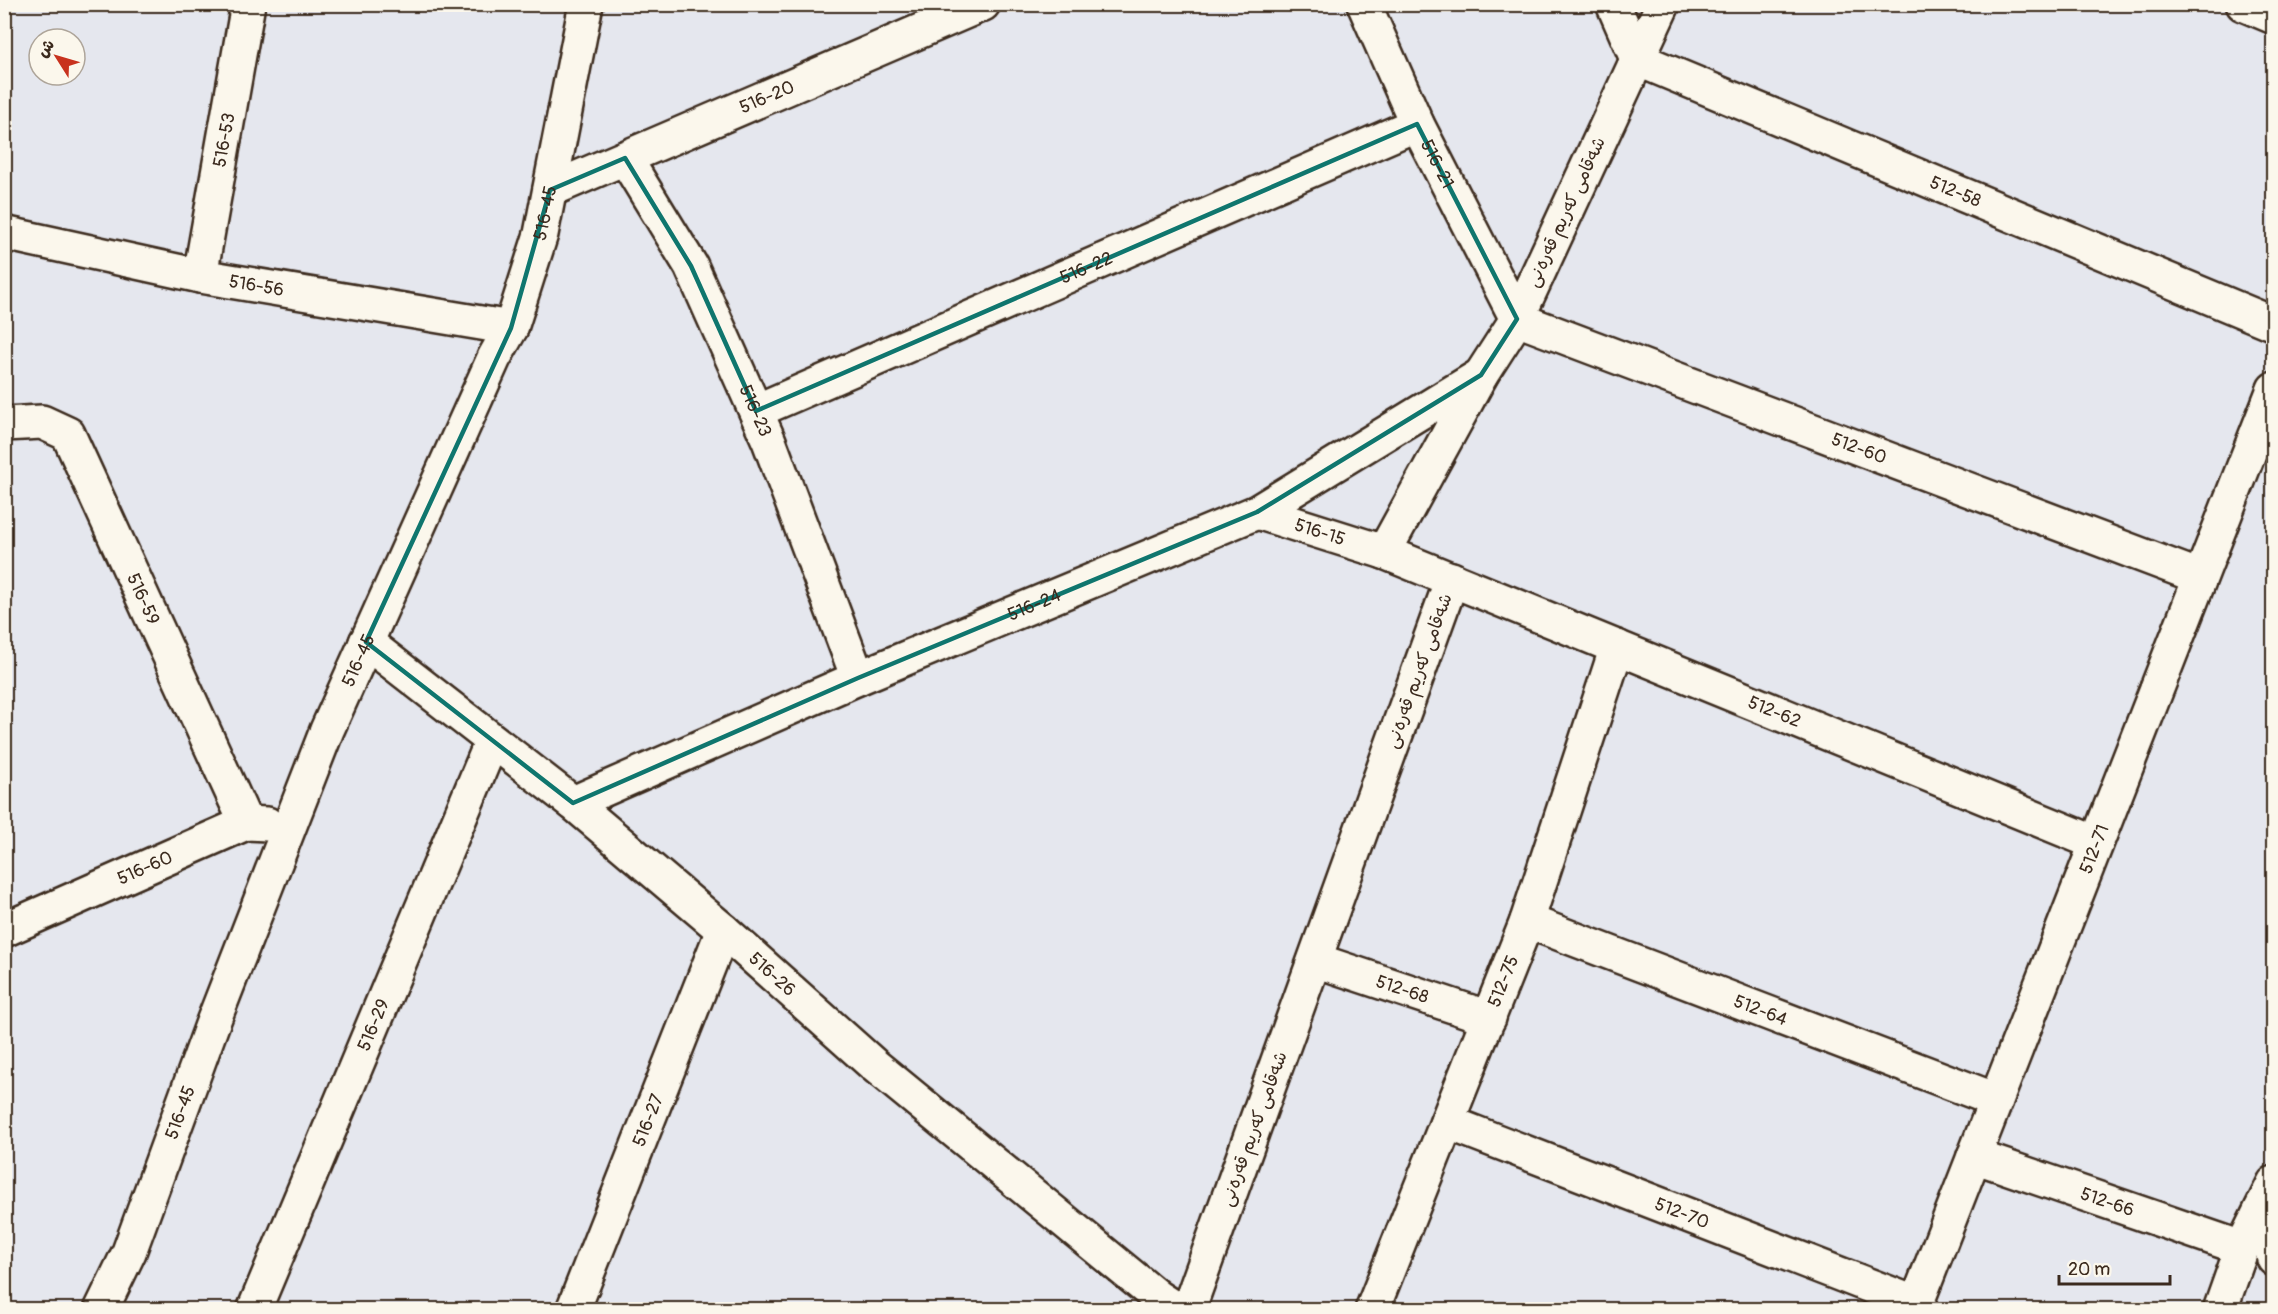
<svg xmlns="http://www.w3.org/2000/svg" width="2278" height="1314" font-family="Pangolin,'Playpen Sans Arabic',sans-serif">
<rect width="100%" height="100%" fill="#e5e7ee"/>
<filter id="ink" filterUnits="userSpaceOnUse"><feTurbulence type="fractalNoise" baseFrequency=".0167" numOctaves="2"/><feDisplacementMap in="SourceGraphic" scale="12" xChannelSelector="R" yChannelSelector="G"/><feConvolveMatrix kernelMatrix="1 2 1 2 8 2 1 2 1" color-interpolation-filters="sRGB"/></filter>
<g filter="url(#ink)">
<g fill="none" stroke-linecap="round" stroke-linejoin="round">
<!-- minor casing -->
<g stroke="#3b2a1e" stroke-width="38">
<g id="minor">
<path id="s1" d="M1364,4l53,120 100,195 683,258"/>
<path id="s2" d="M1613,4l24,55 637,265"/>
<path d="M2243,4l31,13"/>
<path id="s3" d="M625,158l66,108 78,175 89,237"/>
<path id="s4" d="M550,190l433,-186"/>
<path id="s5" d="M4,233l196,43 311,52"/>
<path id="s6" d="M200,276l48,-272"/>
<path id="s7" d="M756,411l661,-287"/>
<path id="s8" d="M4,424l38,-2 26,12 178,389"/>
<path id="s9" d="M1257,512l127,40 712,291"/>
<path d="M1384,552l97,-177 36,-56 146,-315"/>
<path id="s10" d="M366,642l207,161 150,127 151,135 283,232 20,13"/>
<path id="s11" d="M573,803l285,-125 399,-166 224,-137"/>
<path id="s12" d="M1527,921l469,179"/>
<path id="s13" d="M4,930l242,-107 21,1"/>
<path id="s14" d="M1315,960l174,58"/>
<path id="s15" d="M1447,1122l470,182"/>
<path id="s16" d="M1974,1156l268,92"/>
<path d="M2261,1210l13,49"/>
<path id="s17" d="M101,1310l28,-58 83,-227 115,-295 167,-372 17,-30 30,-94 45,-230"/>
<path id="s18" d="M254,1310l238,-569"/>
<path id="s19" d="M573,1310l150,-380"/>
<path d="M1188,1310l264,-731"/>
<path id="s20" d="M1372,1310l155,-389 90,-274"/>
<path id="s21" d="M1914,1310l360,-921"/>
<path d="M2220,1310l22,-62 32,-65"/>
</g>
</g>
<!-- minor -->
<use href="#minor" stroke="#fbf7ec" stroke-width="33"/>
</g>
</g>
<!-- marked area -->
<path fill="none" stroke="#0f766e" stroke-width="4.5" stroke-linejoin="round" d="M1417,124l100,195 -36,56 -224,137 -399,166 -285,125 -207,-161 145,-314 39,-138 75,-32 66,108 65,145z"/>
<g text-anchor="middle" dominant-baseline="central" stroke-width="5" stroke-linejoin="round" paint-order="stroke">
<!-- street labels -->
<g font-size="18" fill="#3b2a1e" stroke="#fbf7ec">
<text stroke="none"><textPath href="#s4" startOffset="236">516-20</textPath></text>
<text stroke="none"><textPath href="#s6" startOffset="138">516-53</textPath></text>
<text stroke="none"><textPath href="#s1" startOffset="176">516-21</textPath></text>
<text stroke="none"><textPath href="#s2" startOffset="405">512-58</textPath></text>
<text transform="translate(1566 212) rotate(-65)">شەقامی کەریم قەرەنی</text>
<text stroke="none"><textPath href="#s17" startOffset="1185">516-45</textPath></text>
<text stroke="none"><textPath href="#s7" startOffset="360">516-22</textPath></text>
<text stroke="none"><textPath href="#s5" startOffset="258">516-56</textPath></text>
<text stroke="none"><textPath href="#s3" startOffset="285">516-23</textPath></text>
<text stroke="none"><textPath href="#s1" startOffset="716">512-60</textPath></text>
<text stroke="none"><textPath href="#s9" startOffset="66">516-15</textPath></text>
<text stroke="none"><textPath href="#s8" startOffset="248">516-59</textPath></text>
<text stroke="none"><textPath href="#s11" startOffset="502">516-24</textPath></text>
<text stroke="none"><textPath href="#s17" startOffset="699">516-45</textPath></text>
<text transform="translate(1419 671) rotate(-70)">شەقامی کەریم قەرەنی</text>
<text stroke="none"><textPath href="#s9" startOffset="555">512-62</textPath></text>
<text stroke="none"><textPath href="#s21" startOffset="495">512-71</textPath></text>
<text stroke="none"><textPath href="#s13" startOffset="154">516-60</textPath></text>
<text stroke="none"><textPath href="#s10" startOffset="525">516-26</textPath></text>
<text stroke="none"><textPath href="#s20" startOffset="354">512-75</textPath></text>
<text stroke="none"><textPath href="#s14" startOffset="92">512-68</textPath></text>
<text stroke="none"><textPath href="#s12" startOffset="250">512-64</textPath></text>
<text stroke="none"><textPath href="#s18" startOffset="309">516-29</textPath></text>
<text stroke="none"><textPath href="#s17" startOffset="213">516-45</textPath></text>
<text stroke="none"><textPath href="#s19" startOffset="204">516-27</textPath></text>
<text transform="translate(1254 1129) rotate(-70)">شەقامی کەریم قەرەنی</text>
<text stroke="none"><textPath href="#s16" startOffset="141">512-66</textPath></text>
<text stroke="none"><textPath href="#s15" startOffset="252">512-70</textPath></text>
</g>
</g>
<!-- margin -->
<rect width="2278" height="1314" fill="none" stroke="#fbf7ec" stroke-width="24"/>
<rect x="12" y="12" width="2254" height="1290" fill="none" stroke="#3b2a1e" stroke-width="2" filter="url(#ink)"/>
<!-- north arrow -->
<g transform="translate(57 57) rotate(307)"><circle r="28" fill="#fbf7ec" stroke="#aea59a" stroke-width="1.5"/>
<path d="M0-4.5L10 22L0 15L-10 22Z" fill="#c8321e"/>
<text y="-9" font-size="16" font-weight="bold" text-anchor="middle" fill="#3b2a1e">ش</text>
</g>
<!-- scale -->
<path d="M2059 1275v9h111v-9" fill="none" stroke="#3b2a1e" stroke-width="3"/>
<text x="2068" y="1275" font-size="18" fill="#3b2a1e" stroke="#fbf7ec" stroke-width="4.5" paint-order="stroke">20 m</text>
</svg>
